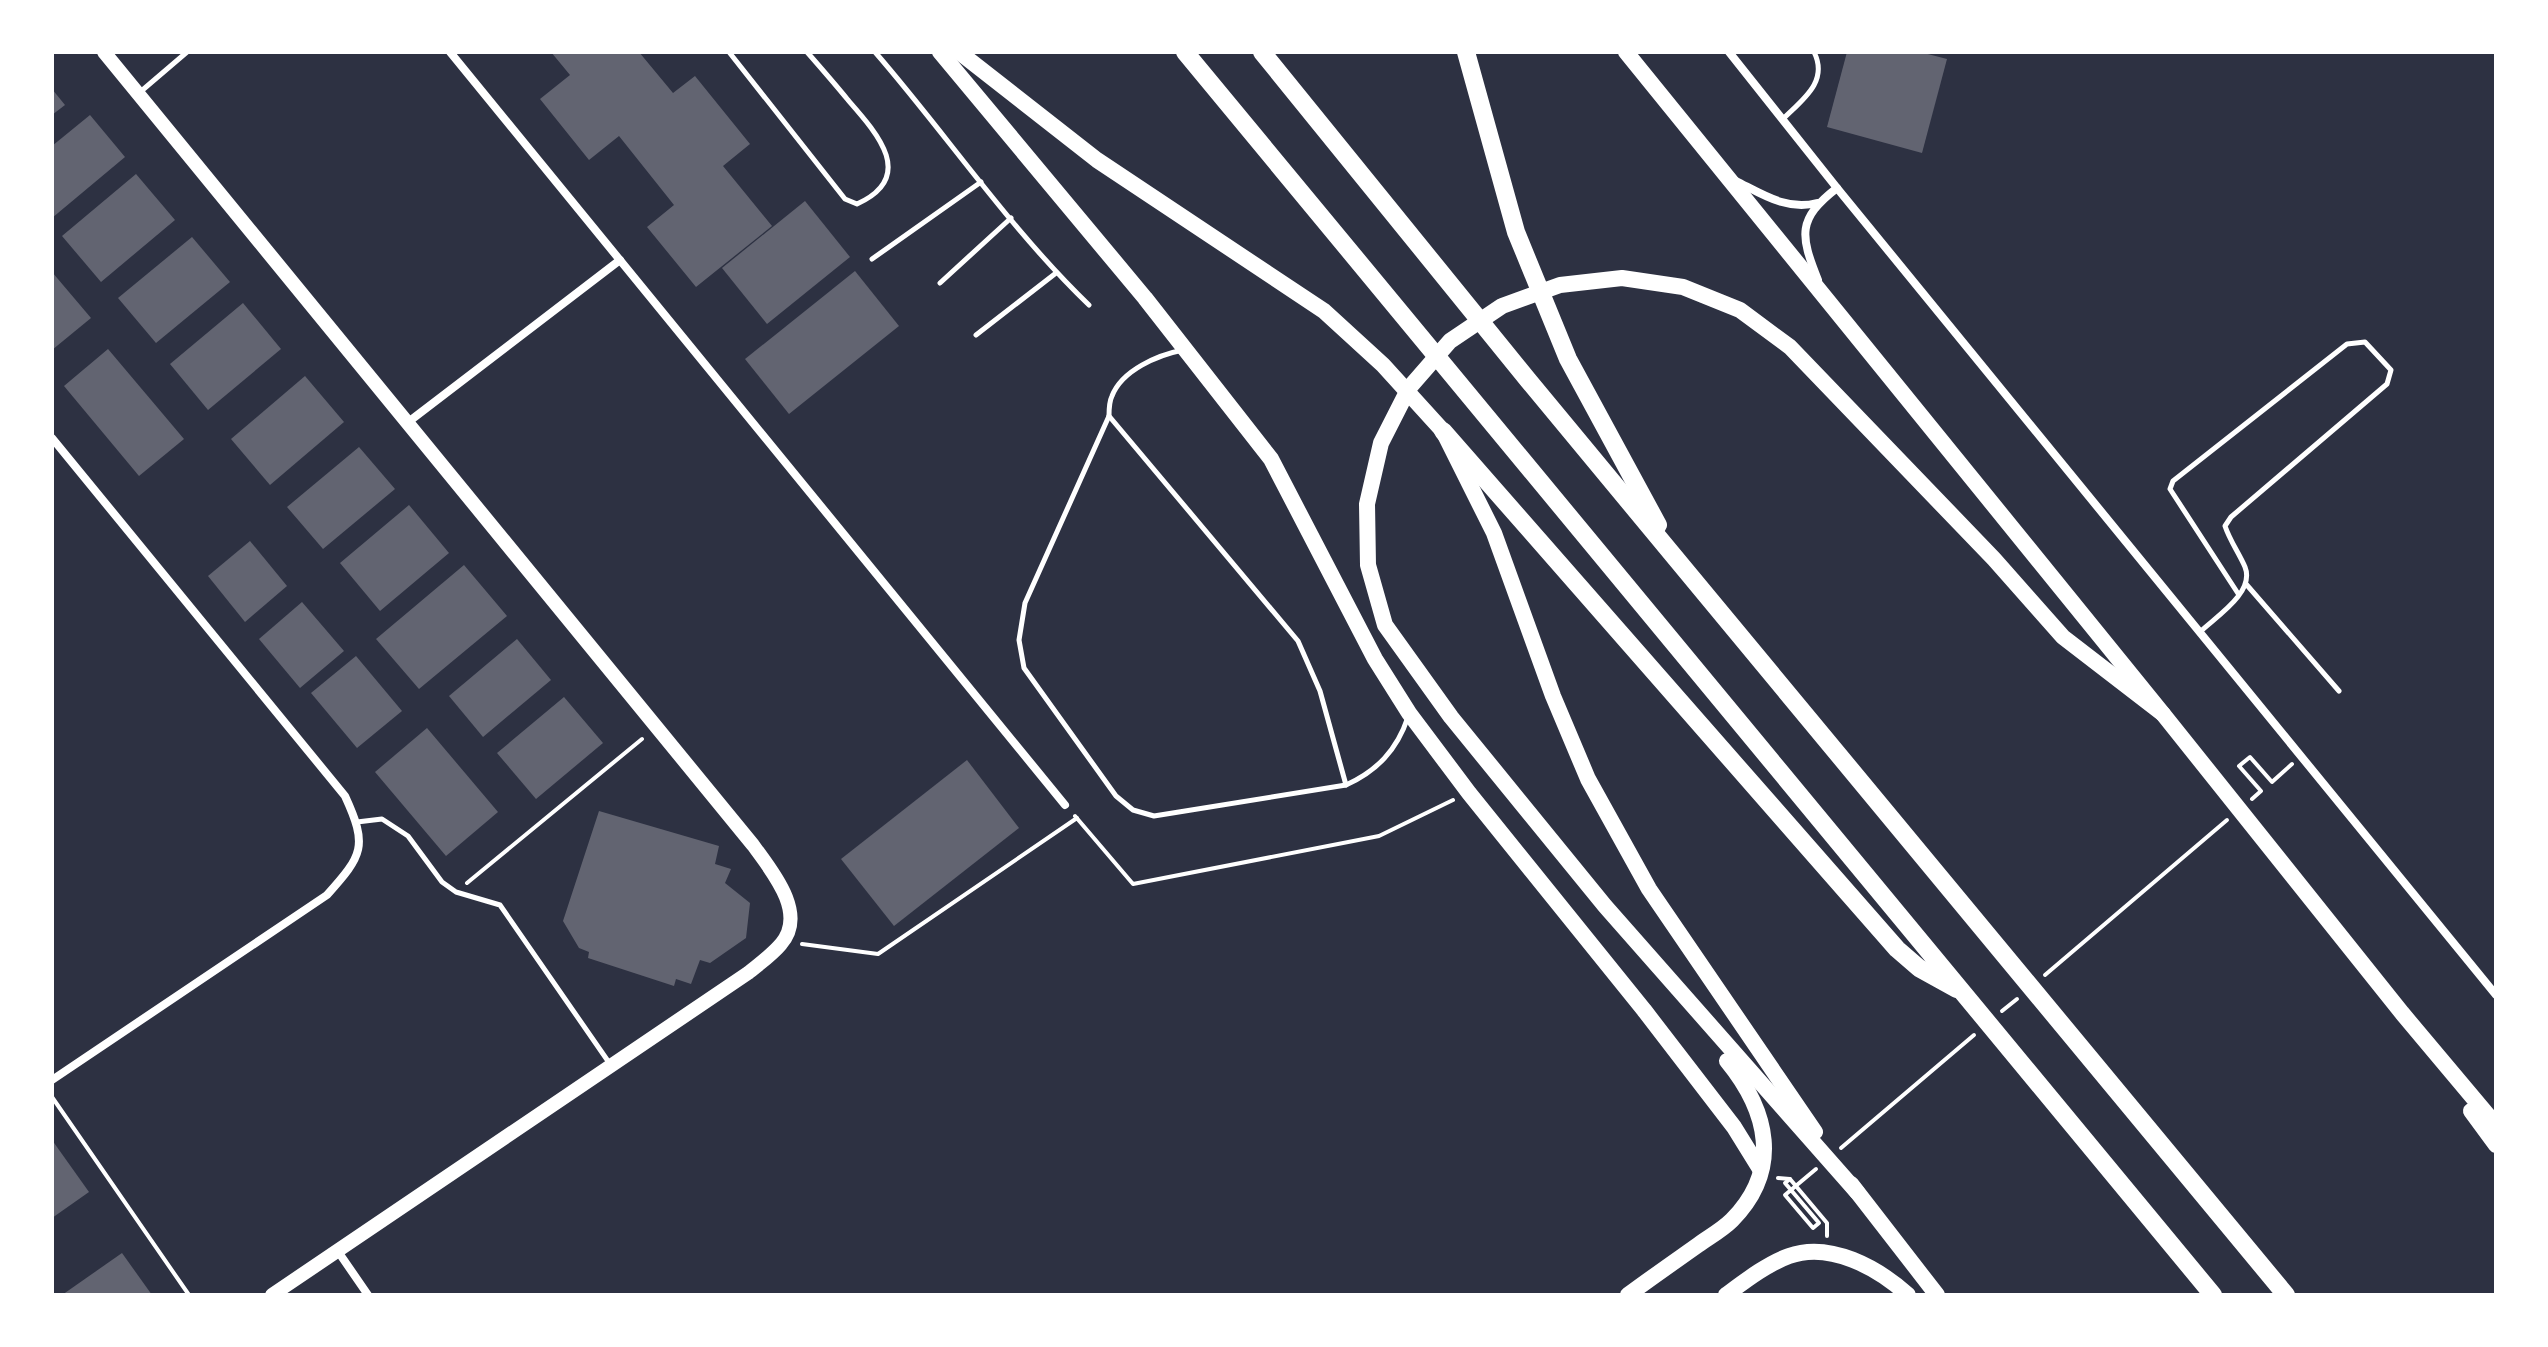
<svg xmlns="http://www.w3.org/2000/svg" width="2548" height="1347" font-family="Barlow,sans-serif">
<rect width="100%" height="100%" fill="#2d3142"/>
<!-- building -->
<g fill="#626471">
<path d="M551,52h88l34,41 22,-17 55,68 -27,22 49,60 -76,61 -49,-60 27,-22 -55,-69 -30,24 -49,-61 30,-24z"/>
<path d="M1847,52h73l27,7 -25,94 -95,-26z"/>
<path d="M52,89l13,16 -13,10z"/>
<path d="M90,115l35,42 -73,61v-72z"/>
<path d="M136,174l39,46 -74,62 -39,-46z"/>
<path d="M805,201l45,56 -83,67 -45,-56z"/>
<path d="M192,237l38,45 -74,61 -38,-45z"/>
<path d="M855,271l44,55 -110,88 -44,-55z"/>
<path d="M52,272l39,46 -39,32z"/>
<path d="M243,303l38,46 -73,61 -38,-46z"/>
<path d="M108,349l76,90 -45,37 -75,-90z"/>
<path d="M305,376l39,46 -74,63 -39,-46z"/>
<path d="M359,447l36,42 -72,60 -36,-42z"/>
<path d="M409,505l40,48 -69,58 -40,-48z"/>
<path d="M250,541l37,45 -42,36 -37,-46z"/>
<path d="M464,565l43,51 -88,73 -43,-50z"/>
<path d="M302,602l42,49 -44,37 -41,-49z"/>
<path d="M517,639l34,41 -68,57 -34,-41z"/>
<path d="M356,656l46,55 -45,37 -46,-55z"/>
<path d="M564,697l39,46 -67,56 -39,-46z"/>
<path d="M427,728l71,84 -52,44 -71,-84z"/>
<path d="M967,760l52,68 -125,98 -53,-67z"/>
<path d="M599,811l120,35 -4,18 16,5 -6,14 25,20 -4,35 -36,25 -10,-3 -9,24 -15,-5 -2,7 -86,-28 1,-6 -10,-4 -16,-27z"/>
<path d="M52,1140l37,52 -37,26z"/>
<path d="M122,1253l30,42h-90z"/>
</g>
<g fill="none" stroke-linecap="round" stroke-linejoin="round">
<!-- path -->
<g stroke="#fff" stroke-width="4">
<path d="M2252,799l9,-8 -22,-25 11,-9 22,25 20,-18"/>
<path d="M1075,816l58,68 246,-48 74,-36"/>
<path d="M467,883l175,-144"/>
<path d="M802,944l76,10 199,-136"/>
<path d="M2045,975l182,-155"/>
<path d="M2002,1011l15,-12"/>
<path d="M52,1097l137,198"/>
<path d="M1841,1148l133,-113"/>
<path d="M1778,1178l12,1 37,44v13"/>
<path d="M1790,1179l-5,4 34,40 -6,5 -28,-33 31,-26"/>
</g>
<!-- service -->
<g stroke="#fff" stroke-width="5">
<path d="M729,52l116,147 12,5c60,-27 20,-71 -9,-104 -13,-16 -27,-32 -41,-48"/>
<path d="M875,52c72,83 135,177 214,253"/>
<path d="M139,93l48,-41"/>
<path d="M1783,119c19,-19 46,-37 31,-67"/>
<path d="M872,259l109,-77"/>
<path d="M940,283l71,-65"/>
<path d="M976,335l80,-62"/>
<path d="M1183,350c-25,5 -61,20 -71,46 -3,6 -3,14 -3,20l-84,187 -6,37 5,28 92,128 17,14 21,6 192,-31c31,-14 51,-35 62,-68"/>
<path d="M1109,416l189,225 22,50 26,94"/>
<path d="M2246,584l93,107"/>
<path d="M2201,631c16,-15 54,-39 44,-64 -6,-14 -15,-26 -20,-41l6,-9 156,-133 4,-14 -26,-28 -18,2 -174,137 -3,8 69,106"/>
<path d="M357,822l25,-3 26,17 34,46 14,10 44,13 110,159"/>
</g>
<!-- minor -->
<g stroke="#fff" stroke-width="8">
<path d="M450,52l615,753"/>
<path d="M1729,52l108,136 659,807"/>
<path d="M1736,181c26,13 51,30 81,22"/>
<path d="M1818,280c-18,-45 -21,-61 19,-92"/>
<path d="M407,423l213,-163"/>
<path d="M52,438l293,358c23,50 18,59 -18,99l-275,185"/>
<path d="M337,1250l31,45"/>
</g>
<!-- tertiary -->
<path stroke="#fff" stroke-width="14" d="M104,52l649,793c18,25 55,68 28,99 -9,11 -22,20 -33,29l-476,322"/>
<!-- primary -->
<g stroke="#fff" stroke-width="16">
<path d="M940,52l205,246 126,161 104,200 34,54 60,80 175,217 90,117 26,42"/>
<path d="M959,52l138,108 227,151 59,54 60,66 51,102 59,163 35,83 61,110 166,243"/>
<path d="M1626,52l537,662 239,299 94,112"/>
<path d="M2471,1111l25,34"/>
<path d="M1851,1184l86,111"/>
<path d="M1857,1192l-252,-286 -154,-189 -66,-92 -17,-60 -1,-61 14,-61 28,-55 41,-47 52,-35 58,-21 62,-7 61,9 57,23 50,37 204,212 69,78 100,77"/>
<path d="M1628,1295c23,-17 46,-33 70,-50 11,-8 24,-15 34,-25 50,-51 36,-109 -5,-159"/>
<path d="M1726,1295c19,-14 41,-31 63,-39 41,-15 89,12 119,39"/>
</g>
<!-- trunk -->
<g stroke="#fff" stroke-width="18">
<path d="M1185,52c340,417 687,828 1028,1243"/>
<path d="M1262,52l266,328 758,915"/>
<path d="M1466,52l50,180 52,127 90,166"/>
<path d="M1443,431l454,518 22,19 38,21"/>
</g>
</g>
<!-- border -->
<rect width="2548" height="1347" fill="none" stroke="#ffffff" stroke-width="108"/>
</svg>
